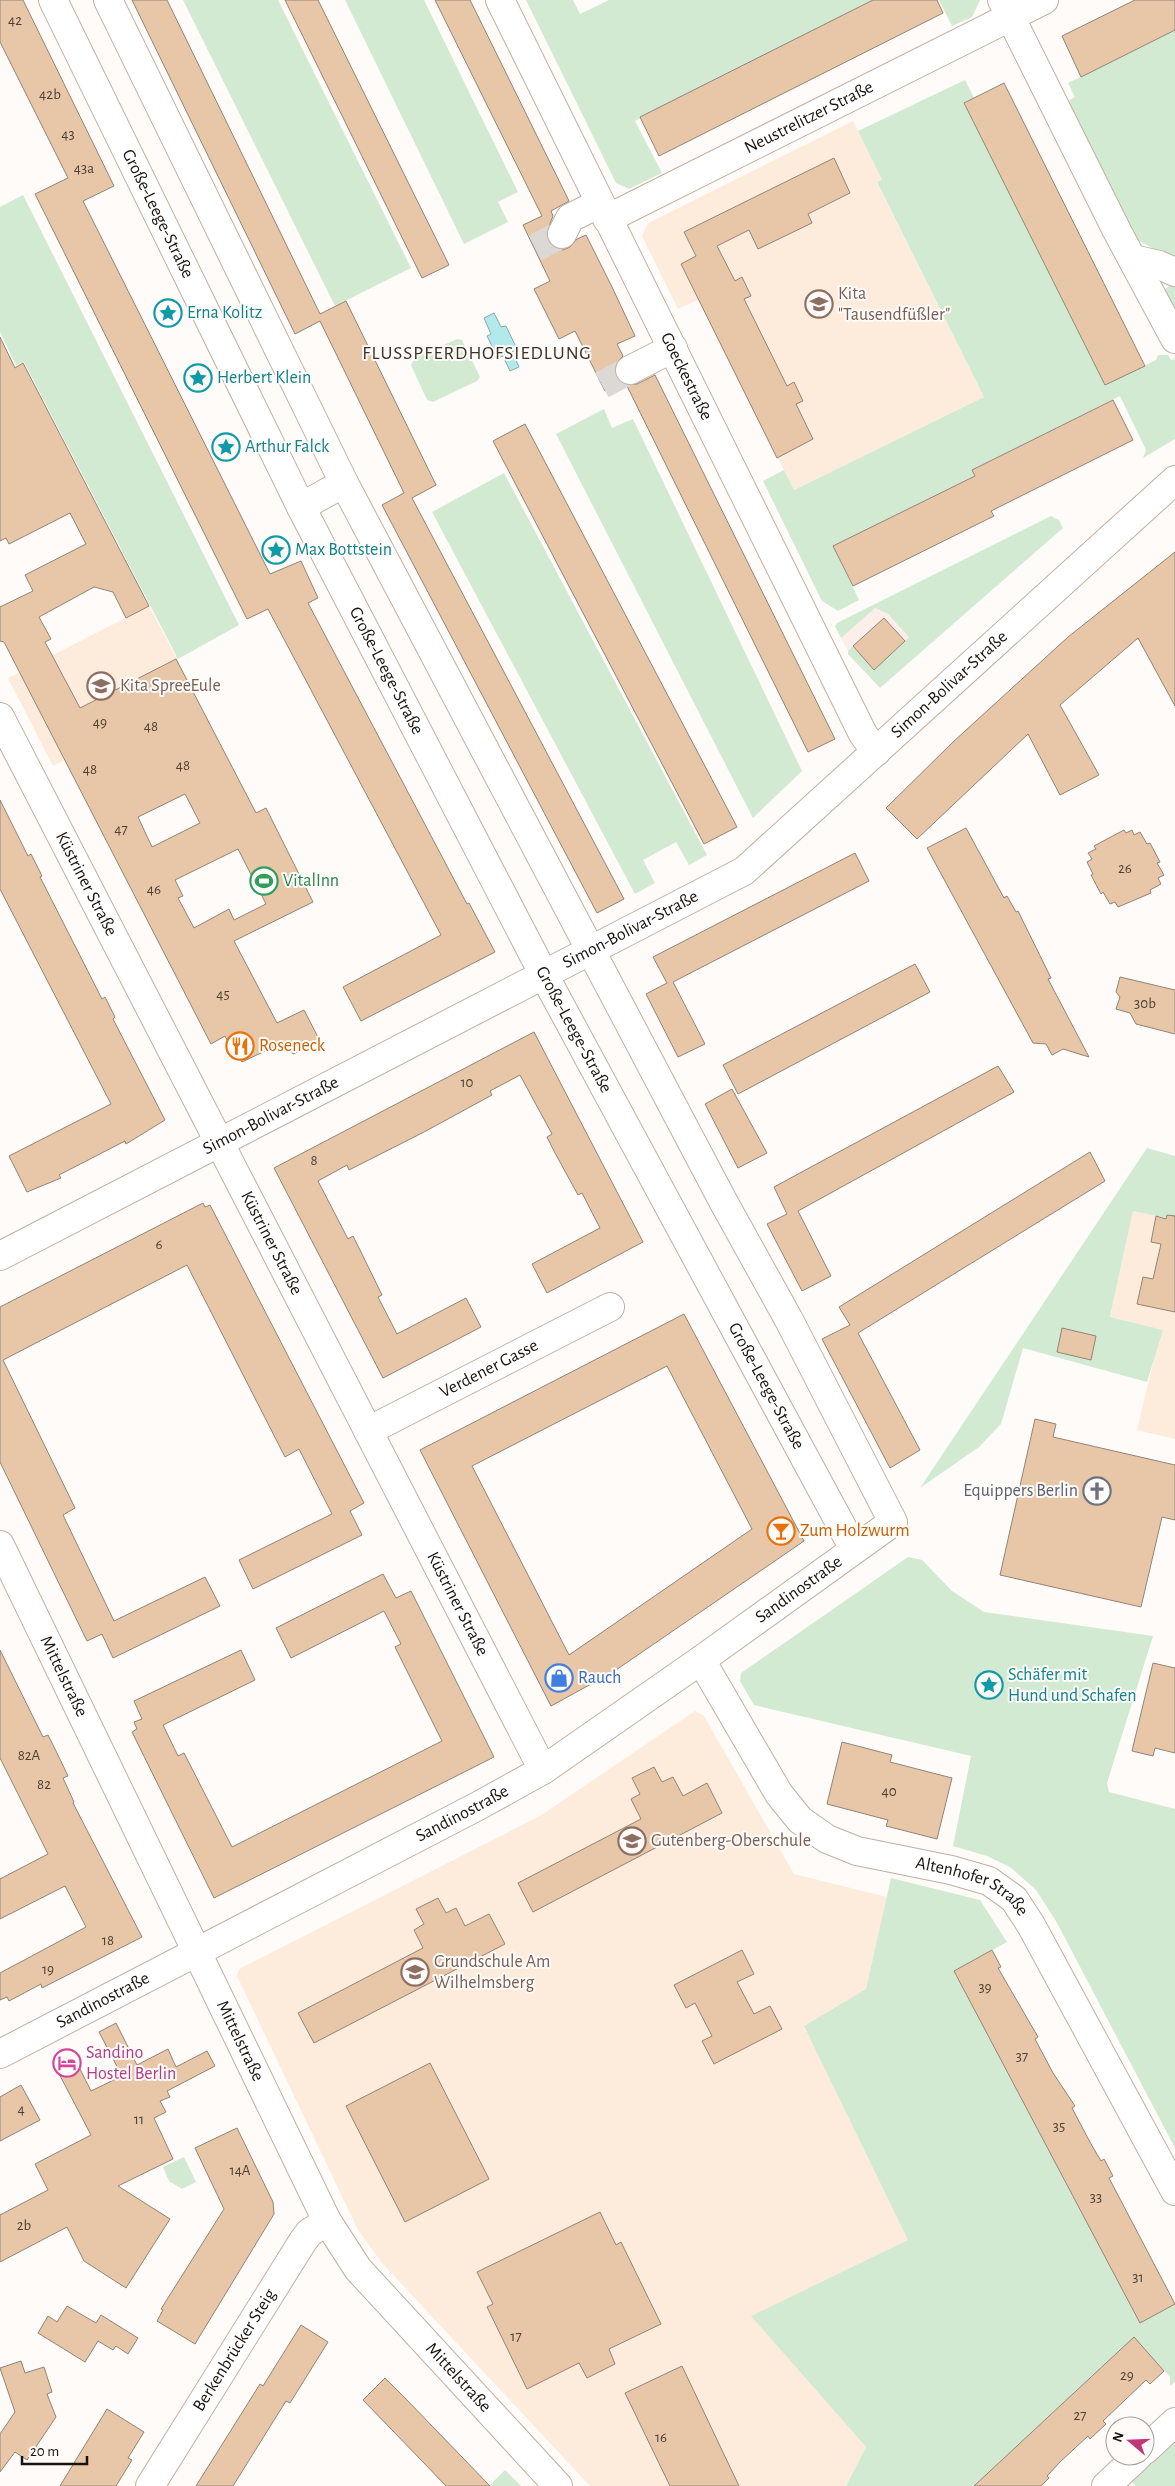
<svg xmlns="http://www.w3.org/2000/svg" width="1175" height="2486" font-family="'Alegreya Sans',sans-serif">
<rect width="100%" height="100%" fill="#fefbf8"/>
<!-- industrial -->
<path fill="#fdeee9" d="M874,608l14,6 22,24 -36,32 -21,-24 -5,5 -7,-13z"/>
<!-- built -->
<g fill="#fdecdc">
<path d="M853,121l29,59 -5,3 107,214 -190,93 -96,-190 -20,9 -36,-73 6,-13z"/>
<path d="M149,606l46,87 -142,73 -45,-88z"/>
<path d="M1133,1211l42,9v219l-38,-9 24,-100 -51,-12z"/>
<path d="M695,1711l9,5 90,158 93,23 -21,92 -62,37 105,214 -157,76 114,131 -20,39h-256l-208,-223 -24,-33 -121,-254 2,-7 301,-153z"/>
</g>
<!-- green -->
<g fill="#d2ead1">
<path d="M183,0h95l133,268 -76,38z"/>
<path d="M345,0h79l94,192 -20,10 10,20 -44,22z"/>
<path d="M526,0h47l7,14 29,-14h264l-238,121 27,52 -33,16 -13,-6z"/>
<path d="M939,0h41l-8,17 -20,9z"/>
<path d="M1175,30v231l-39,-22 -70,-137 9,-5 -7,-14z"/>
<path d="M965,80l9,18 -9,5 140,282 51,-25 2,-5h10l3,5 4,-1v80l-32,19 3,-8 -26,-54 -148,74 3,6 -142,70 26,54 -21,11 -16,-10 -59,-120 21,-11 10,20 190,-93 -107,-215 5,-2 -24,-49z"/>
<path d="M23,195l216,430 -61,34 -154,-297 -8,3 -16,-33v-125z"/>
<path d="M1170,285l5,1v37l-12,-32z"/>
<path d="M457,339l5,1 18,37 -3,4 -44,21 -6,-2 -16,-35 4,-7z"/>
<path d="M604,409l8,19 21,-9 169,352 -49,47 -197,-384z"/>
<path d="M504,473l203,382 -18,10 -13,-23 -33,18 12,23 -20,11 -203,-382z"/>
<path d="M1051,516l8,4 4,8 -183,160 -32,-34v-3l5,-5 21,24 35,-33 -21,-23 -13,-6 -34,30 -6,-12 2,-3z"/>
<path d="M1147,1148l28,8v64l-42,-9 -23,106 53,13 -16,52 -124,-34 -22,76 -22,23 -59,41z"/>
<path d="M908,1557l14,3 30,31 32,21 169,24 -46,147 2,9 66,17v339l-119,-227 -20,-31 -26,-23 -23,-11 -34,-10 18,-90 -217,-51 -14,-24 1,-8z"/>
<path d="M891,1878l89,22 27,42 -53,29 186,352 35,-19v78l-5,4v-9l-36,-39 -160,148h-128l20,-39 -115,-131 157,-76 -104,-214 62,-37z"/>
<path d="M184,2157l12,25 -14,7 -13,-8 -6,-14z"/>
<path d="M1175,2436v50h-39l-7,-7z"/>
<path d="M505,2470l16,16h-32z"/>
</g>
<!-- water -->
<path fill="#b2eaec" stroke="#84aaaa" d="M494,313l7,14 5,-1 11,23 -5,3 7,15 -9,4 -7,-15 -5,2 -11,-22 4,-2 -7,-16z"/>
<!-- building -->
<g fill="#e8c7a8" stroke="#918477" fill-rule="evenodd">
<path d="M0,0h23l91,186 -31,15 187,373 31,-13 17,37 -10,5 159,301 2,-1 26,49 -134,69 -18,-34 98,-52 -173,-326 -21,10 -212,-425 33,-16 -68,-136z"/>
<path d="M132,0h35l153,314 26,-13 90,184 -24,13 212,401 -27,14 -215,-408 22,-12 -84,-172 -25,13z"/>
<path d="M285,0h33l131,265 -27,13z"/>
<path d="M435,0h35l99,201 -18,10 2,5 -7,18 3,8 6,6 8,2 7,-3 7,-8 9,-4 26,52 23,49 -18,8 6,12 -6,6 -3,8 2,8 6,5 -17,8 -30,-60 -16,8 -25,-50 16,-8 -27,-56 19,-9z"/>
<path d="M873,0h64l6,13 -284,143 -19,-39z"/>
<path d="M1135,0h40v30l-94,47 -19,-41z"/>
<path d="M1004,83l141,283 -40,19 -141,-282z"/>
<path d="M834,158l16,35 -42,21 4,9 -54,26 -9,-19 -32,16 18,35 7,-4 9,19 -7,3 43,87 7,-4 9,19 -7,3 17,35 -36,19 -96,-194 15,-8 -12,-24z"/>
<path d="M0,337l15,31 8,-5 126,243 -23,12 -13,-26 -19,-5 -55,30 12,22 -6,3 35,66 96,-49 80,154 10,-5 47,94 -79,39 43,82 27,-13 16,31 -27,13 -7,-13 -44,21 -3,-4 -2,1 -12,-23 -14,8 -207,-402 -4,-1v-34l33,-16 -8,-16 61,-31 -16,-31 -61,31 -3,-6 -6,3zM185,794l15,29 -48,24 -14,-30zM238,849l28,55 -32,16 -5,-11 -35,19 -16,-30 5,-2 -8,-16z"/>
<path d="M655,375l180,364 -27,13 -182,-368h11z"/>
<path d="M1113,400l20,40 -142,71 3,5 -141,70 -20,-40 142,-70 -3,-6z"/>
<path d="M525,424l212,403 -33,17 -211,-403z"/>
<path d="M1175,552v154l-37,-68 -78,67 39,70 -39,20 -32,-61 -111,105 -31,-31 67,-66 115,-105z"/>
<path d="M884,618l21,23 -31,29 -21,-24z"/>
<path d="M0,800l28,56 3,-2 11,22 -2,1 62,122 3,-2 10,20 -2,2 52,101 -39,24 -1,-3 -66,34 2,3 -34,14 -18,-36 102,-52 -111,-215z"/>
<path d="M966,828l38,70 3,-2 9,16 2,-1 33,67 -3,1 41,78 -26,-8 -11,6 -6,-11 -13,-1 -106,-195z"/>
<path d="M1124,830l2,3 6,-3 2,5 6,-3 7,12 3,-1 10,19 -3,1 7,12 -6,3 3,6 -11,6 1,3 -33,14 -3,-5 -5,2 -7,-12 -2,2 -10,-19 2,-1 -6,-12 5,-3 -4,-6 8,-4 -2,-3z"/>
<path d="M855,853l14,28 -196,101 32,62 -27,13 -32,-63 21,-11 -14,-26z"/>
<path d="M915,964l15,28 -192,102 -15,-29z"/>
<path d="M1120,977l55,13v44l-39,-10 -6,-11 -14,-4 4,-12 -4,-5z"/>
<path d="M534,1032l109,210 -96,51 -15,-29 68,-36 -18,-35 -4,2 -23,-42 -8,-16 5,-3 -32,-59 -30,16 2,4 -68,37 -75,38 -2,-5 -29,16 30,58 5,-3 8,16 21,43 -4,2 19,37 69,-36 15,29 -98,51 -109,-210z"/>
<path d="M998,1066l16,26 -216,119 33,65 -29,15 -35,-67 20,-10 -13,-27z"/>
<path d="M732,1089l35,64 -29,15 -33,-64z"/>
<path d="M1090,1152l15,29 -247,152 62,117 -30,18 -68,-129 28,-14 -11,-18z"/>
<path d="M203,1203l2,4 5,-2 154,298 -14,8 12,24 -109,54 -14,-29 93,-46 -33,-65 -14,8 -98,-192 -184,95 72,148 -12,7 51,106 91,-44 15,29 -107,52 -11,-24 -15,7 -87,-179v-155z"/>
<path d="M1167,1215l8,1v96l-38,-8 6,-27 10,2 8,-35 -10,-2 5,-26 10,3z"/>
<path d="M684,1314l120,227 -191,131 -62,34 -131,-256zM667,1366l85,163 -183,126 -97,-189z"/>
<path d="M1062,1328l34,8 -5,24 -34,-8z"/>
<path d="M1035,1419l21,5 -3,13 122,28v55l-13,-3 -21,90 -141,-32z"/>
<path d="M383,1574l13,24 15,-7 83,166 -280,141 -82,-166 5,-3 -3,-7 8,-3 -8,-18 107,-51 14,30 -92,45 15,31 6,-3 48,94 210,-106 -47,-94 6,-3 -17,-33 -93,47 -15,-30z"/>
<path d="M0,1650l43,87 5,-2 8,16 12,25 -5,2 11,24 -1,1 69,134 -100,51 -1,-4 -32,17 -2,-4 -7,3v-27l86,-46 -21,-41 -65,33v-40l48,-25 -48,-96z"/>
<path d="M1153,1663l22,5v85l-20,-5 -2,8 -21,-5z"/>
<path d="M842,1742l50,13 -2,7 62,16 -15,61 -51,-13 2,-6 -61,-16z"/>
<path d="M654,1767l8,15 11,-5 10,19 24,-13 15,30 -189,99 -15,-29 123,-64 -10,-20 9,-5 -8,-16z"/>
<path d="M438,1898l8,15 10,-5 9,18 24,-12 16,30 -191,99 -16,-30 125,-65 -9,-18 10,-6 -8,-15z"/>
<path d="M742,1950l12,24 -17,8 17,32 16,-8 12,23 -68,35 -12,-23 10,-5 -17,-33 -9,5 -12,-23z"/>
<path d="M992,1950l9,17 -3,1 40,69 -3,2 18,34 22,33 -3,2 19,36 10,17 3,-2 9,17 -4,2 66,126 -35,19 -186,-352z"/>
<path d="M116,2023l21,42 31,-16 8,18 31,-16 8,15 -48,25 3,6 -10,4 6,11 -12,6 19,41 -55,27 52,33 -44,69 -42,-27 -17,-34 -67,35v-47l48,-25 -13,-26 56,-29 -35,-67 19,-9 16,32 31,-15 -23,-44z"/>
<path d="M430,2063l59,116 -84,43 -59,-116z"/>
<path d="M21,2085l19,35 -40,21v-44z"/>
<path d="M237,2128l36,74 1,12 -79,130 -38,-23 6,-11 -2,-1 63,-100 -29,-61z"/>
<path d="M600,2212l16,33 5,-3 40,82 -52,25 6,15 -28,14 -8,-15 -52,26 -40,-82 6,-3 -16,-32z"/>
<path d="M67,2306l29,17 5,-8 37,23 -10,16 -12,-8 -3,4 -15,-9 -13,21 -47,-29 10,-17 9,6z"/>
<path d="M301,2325l27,17 -38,61 -4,-2 -53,85h-37l64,-102 3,2z"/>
<path d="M1134,2337l30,34 -14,13 -4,-4 -43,41 3,3 -16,15 -2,-3 -28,26 -13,14 2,2 -8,8h-67z"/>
<path d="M21,2361l4,12 19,-6 8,25 -5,2 9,23 -29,43 -12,-8 -15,20v-38l15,-22 -15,-44z"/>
<path d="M682,2366l57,120h-69l-45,-93z"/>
<path d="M385,2378l20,20 85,88h-44l-24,-25 -59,-61z"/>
<path d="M107,2409l37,23 -16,26 4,2 -16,26h-56z"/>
</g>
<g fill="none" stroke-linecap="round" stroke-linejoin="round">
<!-- minor-tunnel -->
<g stroke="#dcd8d5" stroke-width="28" stroke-dasharray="28 14" stroke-linecap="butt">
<path d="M535,248l27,-14"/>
<path d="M602,385l28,-15"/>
</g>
<!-- minor casing -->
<g stroke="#bfb0a3" stroke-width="30">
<g id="minor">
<path id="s1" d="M53,0l248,507 243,468 310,574"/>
<path id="s2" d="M500,0l363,734 13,18"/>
<path d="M1002,0l115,231 58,108"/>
<path id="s3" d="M607,219l437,-219"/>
<path d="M562,234l8,-16 30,-15"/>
<path d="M1133,259l26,6 16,7"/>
<path d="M630,370l43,-22"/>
<path d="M301,507l43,-24"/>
<path id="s4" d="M0,717l543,1053"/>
<path id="s5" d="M0,1256l744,-385 431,-391"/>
<path id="s6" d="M368,1431l242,-124"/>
<path id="s7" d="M0,1545l327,676 31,48 200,217"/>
<path id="s8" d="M701,1660l78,134 21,26 27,19 30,12 94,19 38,11 25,18 17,26 144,266"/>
<path id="s9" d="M0,2054l478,-248 65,-36 158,-110 192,-138 -104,-202 -66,-119 -379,-718 -236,-483"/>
<path d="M1145,2450l30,-28"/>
<path id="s10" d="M150,2486l153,-245 6,-8 18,-12"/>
<path d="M1106,2486l32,-30"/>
</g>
</g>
<!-- minor -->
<use href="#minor" stroke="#fff" stroke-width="28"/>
</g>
<!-- icons -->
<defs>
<g id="school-ring" transform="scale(1.4375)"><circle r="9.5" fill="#fefbf8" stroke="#8d6e63" stroke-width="1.5"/><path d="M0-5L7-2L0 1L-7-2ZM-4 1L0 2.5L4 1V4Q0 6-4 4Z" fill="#8d6e63"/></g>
<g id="sight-ring" transform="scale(1.4375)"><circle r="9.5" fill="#fefbf8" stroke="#0f9aa8" stroke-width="1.5"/><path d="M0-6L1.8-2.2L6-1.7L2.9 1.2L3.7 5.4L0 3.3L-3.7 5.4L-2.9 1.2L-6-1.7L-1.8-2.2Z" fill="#0f9aa8"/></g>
<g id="stadium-ring" transform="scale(1.4375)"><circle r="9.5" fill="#fefbf8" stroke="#2e9e5b" stroke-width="1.5"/><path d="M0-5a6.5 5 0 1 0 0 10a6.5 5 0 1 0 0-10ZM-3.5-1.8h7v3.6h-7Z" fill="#2e9e5b"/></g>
<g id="restaurant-ring" transform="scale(1.4375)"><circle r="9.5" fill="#fefbf8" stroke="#e8710a" stroke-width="1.5"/><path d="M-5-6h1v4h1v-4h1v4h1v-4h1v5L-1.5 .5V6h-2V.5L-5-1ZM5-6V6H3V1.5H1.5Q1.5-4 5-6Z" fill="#e8710a"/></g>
<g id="church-ring" transform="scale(1.4375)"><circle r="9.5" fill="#fefbf8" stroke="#6b7280" stroke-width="1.5"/><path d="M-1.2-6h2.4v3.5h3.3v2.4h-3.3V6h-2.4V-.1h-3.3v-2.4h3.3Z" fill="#6b7280"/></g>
<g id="bar-ring" transform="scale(1.4375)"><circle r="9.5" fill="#fefbf8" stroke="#e8710a" stroke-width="1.5"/><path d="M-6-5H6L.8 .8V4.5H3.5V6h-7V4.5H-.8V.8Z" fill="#e8710a"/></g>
<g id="shop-ring" transform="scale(1.4375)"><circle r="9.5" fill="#fefbf8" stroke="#3f7fe0" stroke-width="1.5"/><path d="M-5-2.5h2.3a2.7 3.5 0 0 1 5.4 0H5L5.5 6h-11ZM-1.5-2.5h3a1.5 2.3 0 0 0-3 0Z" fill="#3f7fe0"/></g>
<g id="hotel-ring" transform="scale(1.4375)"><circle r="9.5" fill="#fefbf8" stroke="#d1479c" stroke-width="1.5"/><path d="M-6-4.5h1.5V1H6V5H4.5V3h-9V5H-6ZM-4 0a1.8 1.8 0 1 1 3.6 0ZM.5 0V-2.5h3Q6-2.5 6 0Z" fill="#d1479c"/></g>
</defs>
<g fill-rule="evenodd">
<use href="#school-ring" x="819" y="304"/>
<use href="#sight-ring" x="168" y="313"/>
<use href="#sight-ring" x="198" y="378"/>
<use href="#sight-ring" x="226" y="447"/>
<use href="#sight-ring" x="276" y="550"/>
<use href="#school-ring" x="101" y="686"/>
<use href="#stadium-ring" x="264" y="881"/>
<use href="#restaurant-ring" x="240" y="1046"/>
<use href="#church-ring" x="1097" y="1491"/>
<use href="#bar-ring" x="781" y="1531"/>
<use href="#shop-ring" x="559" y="1678"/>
<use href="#sight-ring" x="989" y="1685"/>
<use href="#school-ring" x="632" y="1841"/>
<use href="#school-ring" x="415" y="1972"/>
<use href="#hotel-ring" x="67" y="2063"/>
</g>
<g text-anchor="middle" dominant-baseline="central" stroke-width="4" stroke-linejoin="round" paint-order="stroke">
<!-- number labels -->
<g font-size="15" fill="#4d4135">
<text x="15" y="20">42</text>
<text x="50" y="94">42b</text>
<text x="68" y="134">43</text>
<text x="84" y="168">43a</text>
<text x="100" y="722">49</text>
<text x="151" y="726">48</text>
<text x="183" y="765">48</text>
<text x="90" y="769">48</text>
<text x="121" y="829">47</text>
<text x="1125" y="868">26</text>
<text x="154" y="889">46</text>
<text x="223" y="994">45</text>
<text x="1145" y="1003">30b</text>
<text x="467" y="1082">10</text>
<text x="314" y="1160">8</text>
<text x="159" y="1244">6</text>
<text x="29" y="1755">82A</text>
<text x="44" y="1784">82</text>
<text x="889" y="1791">40</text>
<text x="108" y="1940">18</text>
<text x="48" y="1969">19</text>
<text x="985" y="1987">39</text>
<text x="1022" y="2056">37</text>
<text x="21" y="2109">4</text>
<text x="139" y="2119">11</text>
<text x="1059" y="2126">35</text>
<text x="240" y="2170">14A</text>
<text x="1096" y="2197">33</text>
<text x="24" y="2225">2b</text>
<text x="1138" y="2277">31</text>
<text x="516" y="2336">17</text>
<text x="1127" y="2375">29</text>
<text x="1080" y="2415">27</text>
<text x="661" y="2437">16</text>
</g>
<!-- street labels -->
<g font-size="18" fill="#19140f" stroke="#fefbf8">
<text stroke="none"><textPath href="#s3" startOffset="226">Neustrelitzer Straße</textPath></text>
<text stroke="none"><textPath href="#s1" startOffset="238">Große-Leege-Straße</textPath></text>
<text stroke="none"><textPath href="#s2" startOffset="420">Goeckestraße</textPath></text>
<text stroke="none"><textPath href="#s1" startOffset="749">Große-Leege-Straße</textPath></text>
<text stroke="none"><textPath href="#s5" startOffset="1115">Simon-Bolivar-Straße</textPath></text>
<text stroke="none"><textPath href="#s4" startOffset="188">Küstriner Straße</textPath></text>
<text stroke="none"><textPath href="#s5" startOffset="710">Simon-Bolivar-Straße</textPath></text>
<text stroke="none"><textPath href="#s1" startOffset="1154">Große-Leege-Straße</textPath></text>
<text stroke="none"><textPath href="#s5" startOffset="305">Simon-Bolivar-Straße</textPath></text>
<text stroke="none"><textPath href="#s4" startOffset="592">Küstriner Straße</textPath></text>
<text stroke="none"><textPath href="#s6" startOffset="136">Verdener Gasse</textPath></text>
<text stroke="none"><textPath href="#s1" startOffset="1559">Große-Leege-Straße</textPath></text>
<text stroke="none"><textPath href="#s9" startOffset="926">Sandinostraße</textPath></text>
<text stroke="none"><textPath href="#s4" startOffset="998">Küstriner Straße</textPath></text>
<text stroke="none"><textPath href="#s7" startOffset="146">Mittelstraße</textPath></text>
<text stroke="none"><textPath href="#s9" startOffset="521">Sandinostraße</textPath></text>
<text stroke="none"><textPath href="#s8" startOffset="376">Altenhofer Straße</textPath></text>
<text stroke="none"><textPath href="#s9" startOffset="116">Sandinostraße</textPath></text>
<text stroke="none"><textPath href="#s7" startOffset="551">Mittelstraße</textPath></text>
<text stroke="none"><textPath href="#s10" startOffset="160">Berkenbrücker Steig</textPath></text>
<text stroke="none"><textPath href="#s7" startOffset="956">Mittelstraße</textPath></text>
</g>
<!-- education labels -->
<g font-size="18" fill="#785e54" stroke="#fefbf8" text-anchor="start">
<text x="838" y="294">Kita<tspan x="838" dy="21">"Tausendfüßler"</tspan></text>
<text x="120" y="686">Kita SpreeEule</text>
<text x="651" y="1841">Gutenberg-Oberschule</text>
<text x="434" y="1962">Grundschule Am<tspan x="434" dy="21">Wilhelmsberg</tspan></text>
</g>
<!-- culture labels -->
<g font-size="18" fill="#0d838f" stroke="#fefbf8" text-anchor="start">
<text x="187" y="313">Erna Kolitz</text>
<text x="217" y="378">Herbert Klein</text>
<text x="245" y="447">Arthur Falck</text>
<text x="295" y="550">Max Bottstein</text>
<text x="1008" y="1675">Schäfer mit<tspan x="1008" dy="21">Hund und Schafen</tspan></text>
</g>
<!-- leisure labels -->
<g font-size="18" fill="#27864d" stroke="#fefbf8" text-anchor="start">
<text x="283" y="881">VitalInn</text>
</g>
<!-- food labels -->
<g font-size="18" fill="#c56008" stroke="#fefbf8" text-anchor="start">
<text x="259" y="1046">Roseneck</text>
<text x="800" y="1531">Zum Holzwurm</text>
</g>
<!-- worship labels -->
<g font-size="18" fill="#5b616d" stroke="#fefbf8" text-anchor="end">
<text x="1078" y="1491">Equippers Berlin</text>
</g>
<!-- shop labels -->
<g font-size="18" fill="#366cbe" stroke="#fefbf8" text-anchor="start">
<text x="578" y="1678">Rauch</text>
</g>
<!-- hotel labels -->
<g font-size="18" fill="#b23c85" stroke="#fefbf8" text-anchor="start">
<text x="86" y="2053">Sandino<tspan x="86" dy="21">Hostel Berlin</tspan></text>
</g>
<!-- neighbourhood labels -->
<g font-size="19" letter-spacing="1" fill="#3d3126" stroke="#fefbf8">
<text x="477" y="353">FLUSSPFERDHOFSIEDLUNG</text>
</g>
</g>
<!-- north arrow -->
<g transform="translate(1130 2441) rotate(289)"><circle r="24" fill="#fefbf8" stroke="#a29f9b"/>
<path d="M0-4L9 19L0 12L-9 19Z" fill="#c03877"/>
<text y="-8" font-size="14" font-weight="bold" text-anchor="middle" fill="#19140f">N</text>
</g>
<!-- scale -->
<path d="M22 2456v8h65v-8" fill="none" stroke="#19140f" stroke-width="2.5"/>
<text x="30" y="2456" font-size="15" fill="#19140f" stroke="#fefbf8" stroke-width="4" paint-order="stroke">20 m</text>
</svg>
